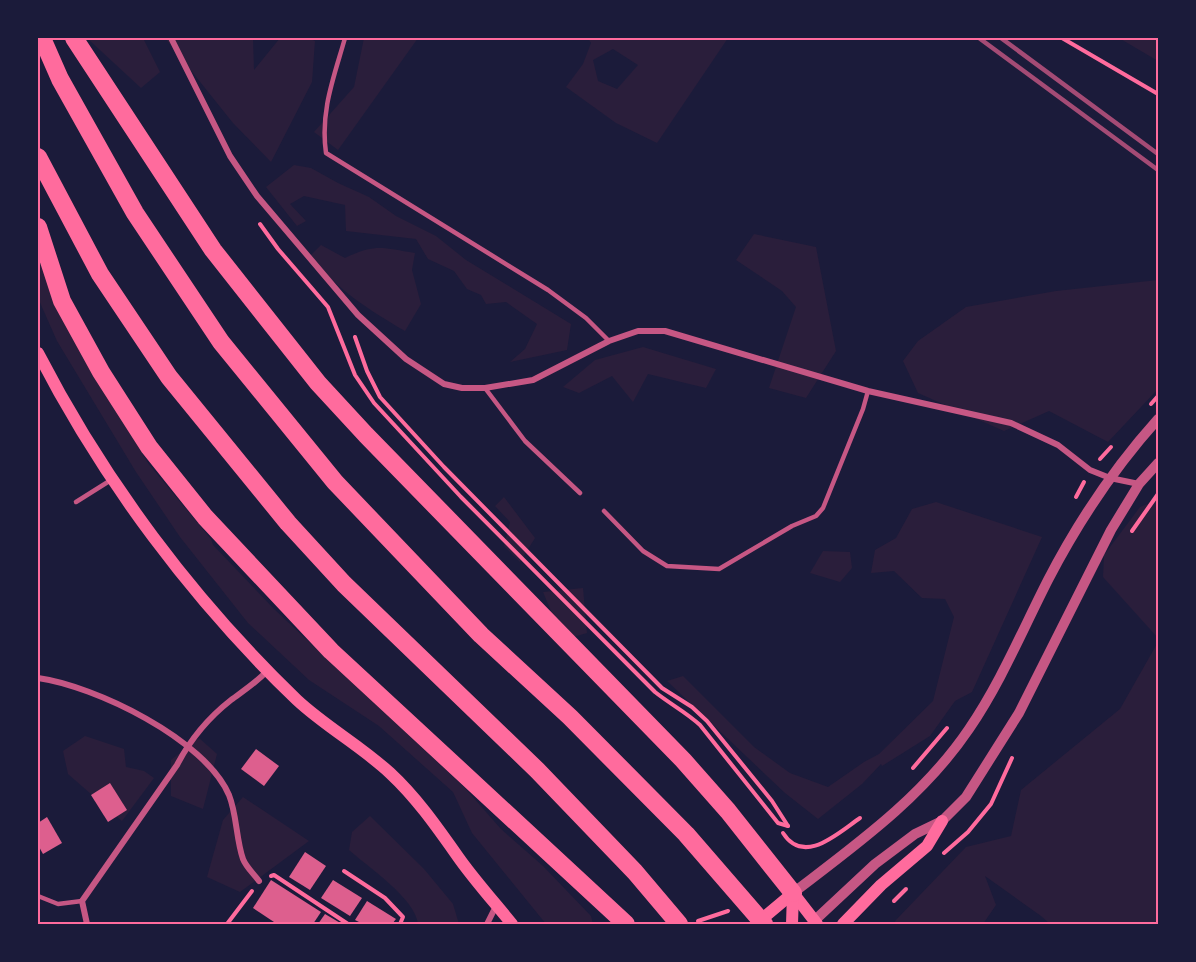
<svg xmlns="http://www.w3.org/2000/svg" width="1196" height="962" font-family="'IBM Plex Sans',sans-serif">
<rect width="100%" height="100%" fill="#1b1b3a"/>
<!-- green -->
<g fill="#2a1e3b" fill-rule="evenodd">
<path d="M87,38h56l17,34 -19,16z"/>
<path d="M165,38h88l1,32 26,-32h28l7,3 -3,41 -41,80 -38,-39z"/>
<path d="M364,38h54l-80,112 -24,-18 40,-45z"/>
<path d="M588,38h140l-71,105 -41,-20 -50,-36 17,-23 8,-21zM613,49l25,16 -21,24 -19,-8 -5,-21z"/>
<path d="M1119,38h39v23z"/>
<path d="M294,165l17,3 27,15 31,14 27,19 40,20 30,24 105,64 -4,26 -57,12 15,-13 12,-25 -31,-22 -20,2 -5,-9 -14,-6 -13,-18 -26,-12 -12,-20 -70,-8 -1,-26 -41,-9 -14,8 16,17 -9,5 -31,-39z"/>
<path d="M754,234l62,13 20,104 -30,47 -37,-10 27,-81 -14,-16 -46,-31z"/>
<path d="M321,245l24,13c31,-15 38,-10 70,-5l-3,17 9,34 -16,27c-38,-22 -66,-41 -96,-74z"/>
<path d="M38,250l26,72 84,141 63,76 2,6 61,64 190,178 37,42 42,37 48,50 2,8h-47l-74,-91 -19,-41 -74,-66 -70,-46 -61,-57 -68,-86 -44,-65 -79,-131 -19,-43z"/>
<path d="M1158,280v109l-50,53 -59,-31 -45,20 -86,-38 -15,-32 15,-20 48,-34 90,-16z"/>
<path d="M643,347l73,22 -10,19 -58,-14 -15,28 -21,-26 -33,17 -16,-6 32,-27z"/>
<path d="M504,497l31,41 -15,24 -16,-16 6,-24 -15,-16z"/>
<path d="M1158,500v138l-55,-61 1,-22 36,-48z"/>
<path d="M936,502l106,35 -70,155 -17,9 -25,35 -48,30 -1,-2 -19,20 -44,35 -33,-26 -118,-112 16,-5 71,71 36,26 38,14 36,-25 15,-8 54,-53 21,-84 -9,-18 -23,-1 -28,-27 -23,2 4,-23 21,-12 16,-29z"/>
<path d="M823,551l27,1 2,16 -12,14 -30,-9z"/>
<path d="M583,588l4,45 -24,7 -20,-48z"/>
<path d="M1158,642v282h-108l-9,-8 -56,-40 11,29 -13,19h-87l-1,-3 71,-74 45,-11 10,-46 99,-81z"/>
<path d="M85,736l39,13 2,18 18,4 10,7 -32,43 -54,-47 -5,-23z"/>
<path d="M199,738l18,16 -14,55 -32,-13v-36z"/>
<path d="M243,797l66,44 -69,51 -33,-15 16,-57z"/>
<path d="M370,816l54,53 29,35 6,20h-41c-3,-26 -50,-57 -69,-74l3,-18z"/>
</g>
<!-- building -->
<g fill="#dd5f8e">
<path d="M256,749l23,17 -15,20 -23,-17z"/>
<path d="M110,783l17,27 -19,12 -17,-27z"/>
<path d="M47,817l15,26 -19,11 -5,-9v-22z"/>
<path d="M305,852l21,14 -16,24 -21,-13z"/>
<path d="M271,880l50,32 -8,12h-36l-24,-16z"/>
<path d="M333,880l29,18 -12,18 -29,-18z"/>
<path d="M367,901l29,18 -4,5h-29l-8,-4z"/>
<path d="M325,914l17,10h-24z"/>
</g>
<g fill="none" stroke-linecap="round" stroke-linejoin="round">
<!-- path -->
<g stroke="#ff6b9d" stroke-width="4">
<path d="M1062,38l96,56"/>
<path d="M260,224l18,25 50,58 27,68 19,28 87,94 194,195c15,12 31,20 45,33l78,98 10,3"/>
<path d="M355,337l12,34 13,26 64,70 218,221 30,19 15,14 65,80 16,25"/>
<path d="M1151,404l7,-8"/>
<path d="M1100,459l11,-12"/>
<path d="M1076,497l8,-15"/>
<path d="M1132,531l26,-37"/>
<path d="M913,768l34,-40"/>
<path d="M783,833c21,33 55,0 77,-15"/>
<path d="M944,853l24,-21 23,-28 21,-46"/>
<path d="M344,871l41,27 18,19 -3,7"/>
<path d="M271,876l3,-1 74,49"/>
<path d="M894,901l12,-12"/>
<path d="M698,921l30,-10"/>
<path d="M227,924l25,-33"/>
</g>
<!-- service -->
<g stroke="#c65784" stroke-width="4.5">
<path d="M345,38c-11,39 -25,73 -19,115l222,137 38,28 23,23"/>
<path d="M485,388l40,53 55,52"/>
<path d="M76,502l35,-22"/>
<path d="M604,511l39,40 24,15 52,3 73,-43 24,-10 7,-8 40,-99 5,-18"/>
<path d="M38,896l20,8 24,-3"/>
</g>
<!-- minor -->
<g stroke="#c65784" stroke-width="6">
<path d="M171,38l59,118 27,40 101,119 48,44 38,25 18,4h23l48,-8 76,-39 29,-10h27l203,60 143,32 47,22 32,25 20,8 29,6"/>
<path d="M38,678c57,8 167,61 191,117 8,20 7,44 14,64 3,8 11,15 16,22"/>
<path d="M87,924l-5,-23 95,-136c13,-25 31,-47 54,-65 12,-9 26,-18 36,-29"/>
<path d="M487,924l9,-18"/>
</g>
<!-- tertiary -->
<g stroke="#c65784" stroke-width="10">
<path d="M793,893c64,-49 130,-96 176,-164 32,-47 53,-98 79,-149 30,-58 66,-112 110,-161"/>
<path d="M814,921l61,-57 40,-30 27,-13 24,-24 53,-84 92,-183 28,-46 19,-21"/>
</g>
<!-- secondary -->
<g stroke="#ff6b9d" stroke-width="12">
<path d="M38,353c66,128 155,247 259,347 29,27 64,46 93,73 28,26 49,57 71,88 16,22 34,42 51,63"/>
<path d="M793,893l24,31"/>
<path d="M756,924l37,-31"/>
<path d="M792,924l1,-31"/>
<path d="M843,924l38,-39 46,-39 15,-25"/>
</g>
<!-- motorway -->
<g stroke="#ff6b9d" stroke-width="18">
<path d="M42,38l18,41 75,134 86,129 114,140 146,153 89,82 116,117 78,90"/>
<path d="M74,38l139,212 105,133 48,52 317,325 45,51 65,82"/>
<path d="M38,157l62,117 69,103 119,146 56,61 193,186 98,102 44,52"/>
<path d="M38,227l24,74 39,71 48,75 56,70 126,134 295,273"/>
</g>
<!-- rail -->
<g stroke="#a44b75" stroke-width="4.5">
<path d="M979,38l179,132"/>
<path d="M1001,38l157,116"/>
</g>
</g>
<!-- border -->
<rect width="1196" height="962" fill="none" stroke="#1b1b3a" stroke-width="78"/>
<rect x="39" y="39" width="1118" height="884" fill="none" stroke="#ff6b9d" stroke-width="2"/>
</svg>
